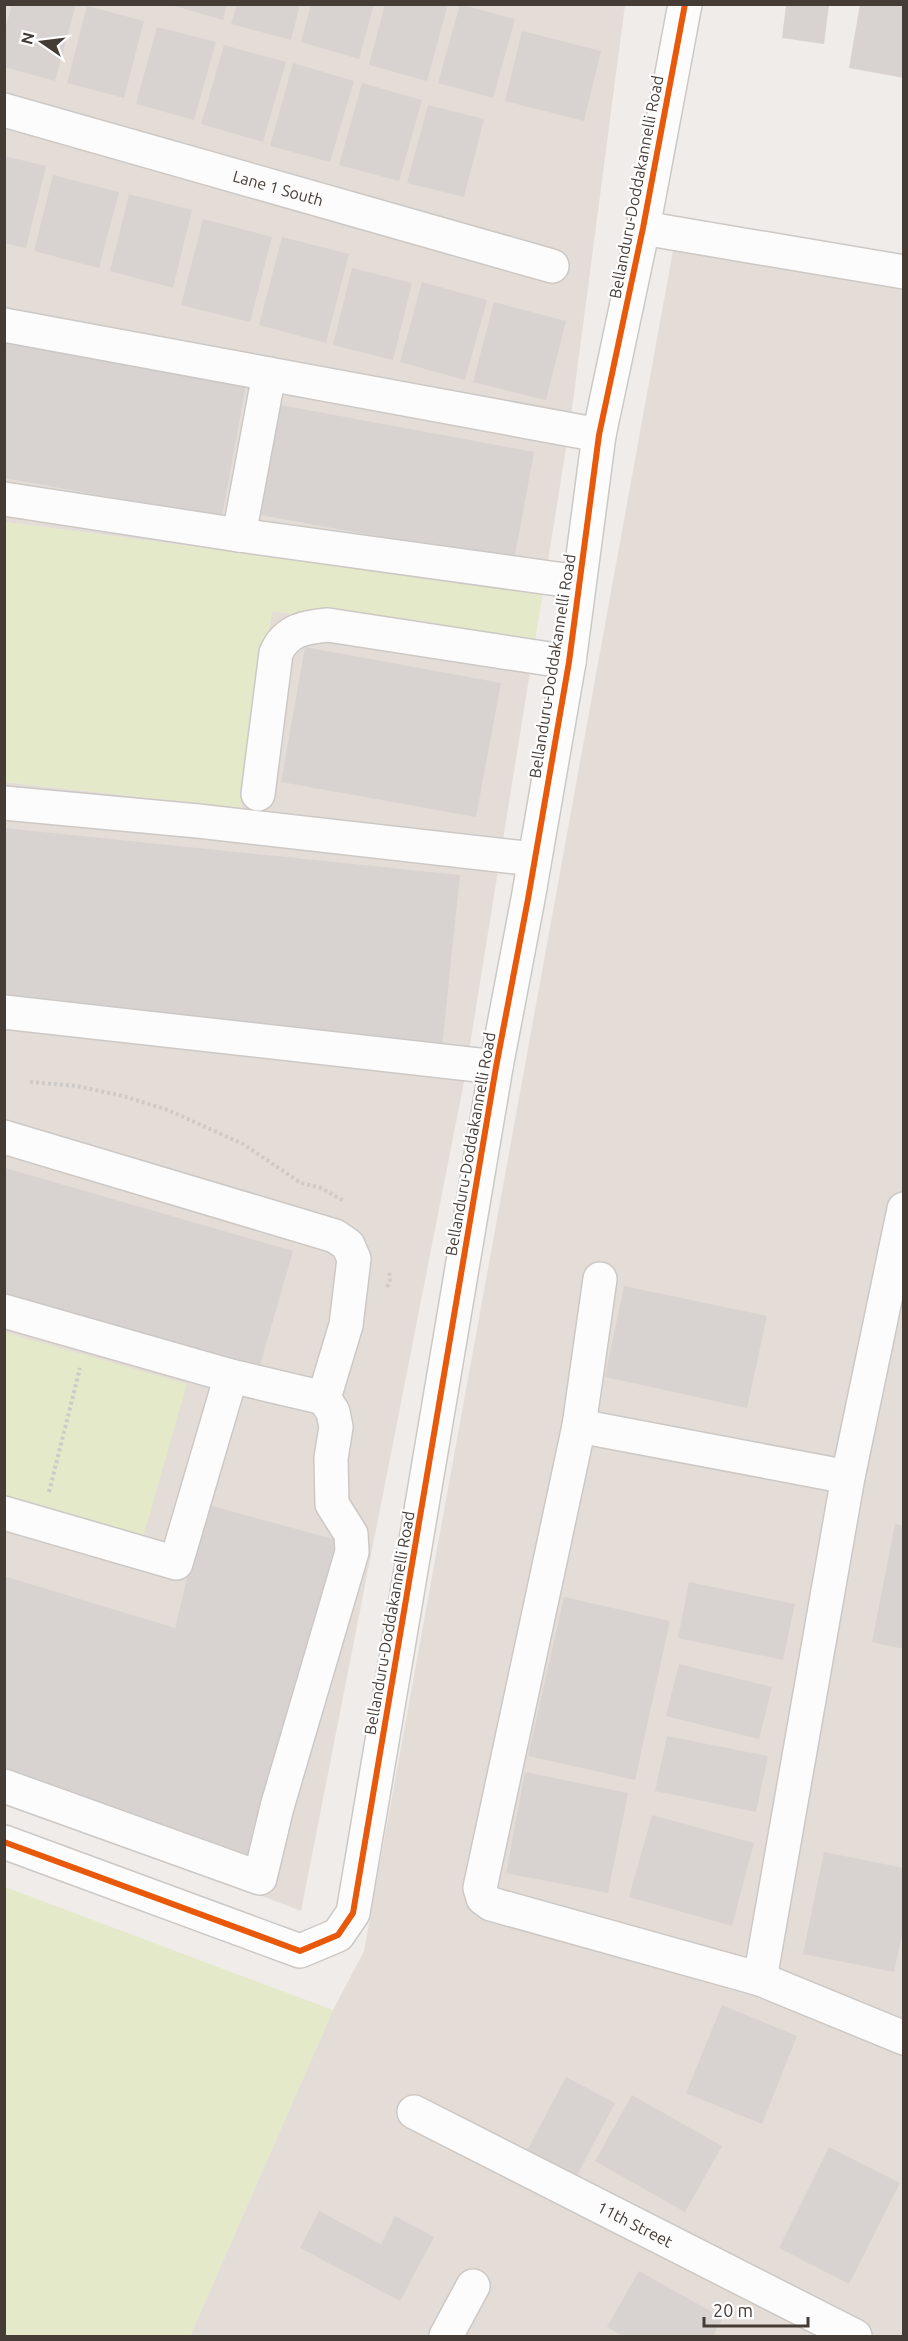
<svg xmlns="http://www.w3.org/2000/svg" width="908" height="2341" font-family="Ubuntu,sans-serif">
<rect width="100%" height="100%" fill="#f0ece9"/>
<!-- residential -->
<g fill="#e4ddd7">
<path d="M5,5h620l-54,412 -28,175 -538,-70z"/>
<path d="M676,234l227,37v2065h-713l143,-326 31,-59z"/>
<path d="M272,611l262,36 -70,435 -163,829 -296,-113 -1,-1016 237,26z"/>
</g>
<!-- green -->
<g fill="#e4e9ca">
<path d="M5,522l538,70 -9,55 -262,-36 -31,197 -236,-26z"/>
<path d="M4,1332l183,52 -44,153 -138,-40z"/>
<path d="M5,1887l328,123 -143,326h-185z"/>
</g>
<!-- building -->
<g fill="#d8d3d0">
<path d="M12,4h64l-21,77 -51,-14v-34z"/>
<path d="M168,4h59l-4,16z"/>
<path d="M237,4h63l-9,36 -60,-16z"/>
<path d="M311,4h63l-15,55 -58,-17z"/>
<path d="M385,4h63l-21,77 -58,-16z"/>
<path d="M460,4l55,15 -22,79 -55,-15z"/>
<path d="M860,4h44v74l-55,-10z"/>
<path d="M786,5h43l-5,39 -42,-6z"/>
<path d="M87,6l57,15 -20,77 -57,-15z"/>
<path d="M157,27l59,15 -22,78 -58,-16z"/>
<path d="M522,31l79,20 -17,70 -79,-20z"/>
<path d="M224,45l62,17 -23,80 -62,-18z"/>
<path d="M293,63l61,18 -24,81 -60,-16z"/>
<path d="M362,83l60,17 -23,81 -60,-16z"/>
<path d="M428,105l56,14 -20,78 -57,-14z"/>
<path d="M4,156l42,10 -20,82 -22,-5z"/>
<path d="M53,175l66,17 -20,76 -65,-17z"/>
<path d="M129,194l63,16 -19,78 -63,-17z"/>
<path d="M203,219l69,18 -22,85 -69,-17z"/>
<path d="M282,237l67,17 -23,89 -67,-18z"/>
<path d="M352,268l60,15 -19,77 -60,-15z"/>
<path d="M422,282l65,18 -22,80 -65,-18z"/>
<path d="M494,302l72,19 -20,79 -73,-18z"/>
<path d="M4,341l242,44 -24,132 -218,-39z"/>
<path d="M275,404l259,48 -20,109 -259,-47z"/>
<path d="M305,647l196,36 -25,134 -195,-35z"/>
<path d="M4,828l456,47 -18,172 -438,-46z"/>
<path d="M5,1168l288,83 -34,118 -255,-74z"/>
<path d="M624,1286l143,30 -20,92 -142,-31z"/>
<path d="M205,1504l146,40 -99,331 -248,-89v-210l171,52z"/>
<path d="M895,1524l9,2v123l-32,-7z"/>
<path d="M689,1582l106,22 -12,56 -105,-22z"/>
<path d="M564,1597l106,24 -35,159 -107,-24z"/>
<path d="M679,1664l93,23 -13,52 -93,-23z"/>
<path d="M667,1736l101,20 -12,56 -101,-21z"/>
<path d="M525,1772l103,21 -20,100 -102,-20z"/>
<path d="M652,1815l102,28 -22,83 -103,-29z"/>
<path d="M824,1852l80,16v58l-10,46 -91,-18z"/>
<path d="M722,2005l75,31 -35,88 -76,-31z"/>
<path d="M566,2077l49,26 -43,82 -49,-27z"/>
<path d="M632,2095l90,51 -37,66 -90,-51z"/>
<path d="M829,2147l71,36 -51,101 -70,-36z"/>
<path d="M319,2211l62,33 14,-28 39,21 -34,64 -100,-53z"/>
<path d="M639,2271l84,47 -10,18h-90l-16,-9z"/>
</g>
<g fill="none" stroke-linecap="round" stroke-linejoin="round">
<!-- minor casing -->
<g stroke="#ccc8c5" stroke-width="36">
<g id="minor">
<path id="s1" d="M4,110l548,156"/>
<path d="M643,228l261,44"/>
<path d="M4,325l595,110"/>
<path d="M4,499l235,36 340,47"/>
<path d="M239,535l30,-161"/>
<path d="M258,794l18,-141c10,-23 29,-26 52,-28l241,37"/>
<path d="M4,803l194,18 336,38"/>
<path d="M4,1012l492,55"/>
<path d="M4,1137l331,99 13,9 6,14 -8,66 -22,73 9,14 3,15 -5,31 1,46 19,30 1,18 -75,255 -17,71 -256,-92"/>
<path d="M4,1311l227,65 93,22"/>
<path d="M579,1426l21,-147"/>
<path d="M848,1477l-269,-51 -99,462 3,10 8,6 269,75 144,59"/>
<path d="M4,1513l172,50 55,-187"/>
<path d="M4,1842l296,109 38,-16 15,-22 143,-846 32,-168 41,-237 30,-227 44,-207 42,-224"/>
<path d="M760,1979l88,-502 56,-268"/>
<path id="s2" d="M414,2112l441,224"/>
<path d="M446,2336l27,-50"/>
</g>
</g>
<!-- path -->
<g stroke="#cecac7" stroke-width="4" stroke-dasharray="3 3" stroke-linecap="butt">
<path d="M30,1082l47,4 46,10 45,14 75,34 58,39 20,5 23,13"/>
<path d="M387,1287l3,-7 -1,-9"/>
<path d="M49,1492l31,-124"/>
</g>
<!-- minor -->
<use href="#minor" stroke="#fdfcfc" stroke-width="33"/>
<!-- cycleway casing -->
<g stroke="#fff" stroke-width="10">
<path id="cycleway" d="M4,1842l296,109 38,-16 15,-22 143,-846 32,-168 41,-237 30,-227 44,-207 42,-224"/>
</g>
<!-- cycleway -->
<use href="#cycleway" stroke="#e8590c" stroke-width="6"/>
</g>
<g text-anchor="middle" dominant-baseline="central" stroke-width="4.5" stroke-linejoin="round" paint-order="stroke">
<!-- street labels -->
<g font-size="16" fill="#463c36" stroke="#fff">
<text transform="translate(636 187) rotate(-79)">Bellanduru-Doddakannelli Road</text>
<text stroke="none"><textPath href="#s1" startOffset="285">Lane 1 South</textPath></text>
<text transform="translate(552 666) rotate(-81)">Bellanduru-Doddakannelli Road</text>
<text transform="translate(470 1144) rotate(-80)">Bellanduru-Doddakannelli Road</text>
<text transform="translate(389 1623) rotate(-80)">Bellanduru-Doddakannelli Road</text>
<text stroke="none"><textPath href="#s2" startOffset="248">11th Street</textPath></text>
</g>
</g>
<!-- border -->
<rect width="908" height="2341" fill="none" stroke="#463c36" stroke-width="12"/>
<!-- north arrow -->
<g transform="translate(42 42) rotate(284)" stroke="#ffffff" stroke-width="4.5" paint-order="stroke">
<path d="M0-4.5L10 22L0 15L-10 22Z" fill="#463c36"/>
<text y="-9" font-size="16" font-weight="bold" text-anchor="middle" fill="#463c36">N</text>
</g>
<!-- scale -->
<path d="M704 2317v9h104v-9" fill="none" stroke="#463c36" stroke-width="3"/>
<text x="713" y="2317" font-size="18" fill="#463c36" stroke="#ffffff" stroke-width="4.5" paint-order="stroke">20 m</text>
</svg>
